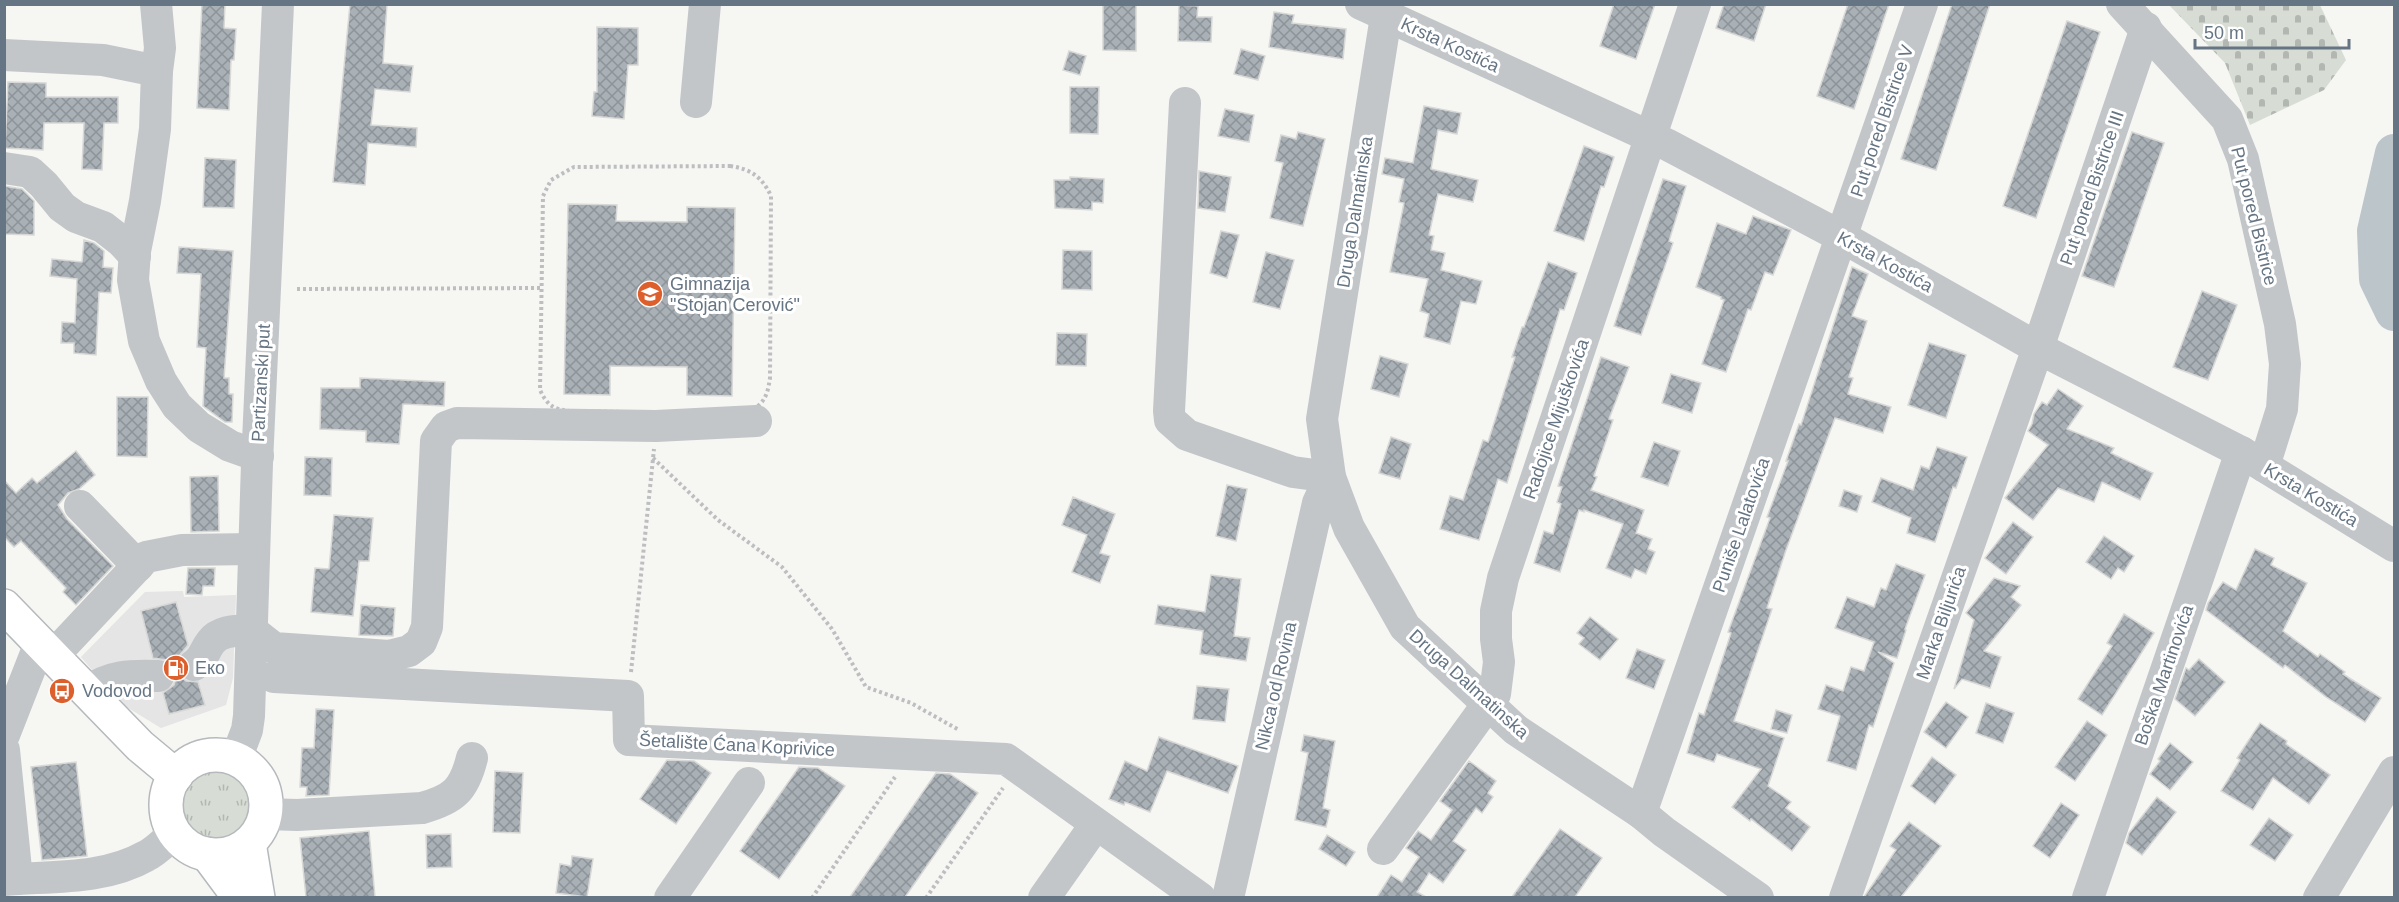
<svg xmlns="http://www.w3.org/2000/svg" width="2399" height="902" font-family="Arial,sans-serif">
<defs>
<pattern id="grass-tufts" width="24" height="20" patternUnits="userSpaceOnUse" patternTransform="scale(1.5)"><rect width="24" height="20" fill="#d7ddd4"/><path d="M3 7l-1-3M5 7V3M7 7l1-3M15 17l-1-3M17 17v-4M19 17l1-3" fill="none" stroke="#b2b8b1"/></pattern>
<pattern id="cemetery-stones" width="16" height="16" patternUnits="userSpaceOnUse" patternTransform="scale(1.5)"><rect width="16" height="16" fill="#d7ddd4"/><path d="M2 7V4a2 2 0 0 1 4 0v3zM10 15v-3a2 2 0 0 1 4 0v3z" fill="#b2b8b1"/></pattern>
<pattern id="building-cross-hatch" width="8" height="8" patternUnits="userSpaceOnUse" patternTransform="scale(1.5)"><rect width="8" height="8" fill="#a9b0b6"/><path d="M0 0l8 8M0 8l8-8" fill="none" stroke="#8d9499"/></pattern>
</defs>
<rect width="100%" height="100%" fill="#f6f6f3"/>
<!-- built -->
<path fill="#e4e5e4" d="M183,591l1,6 52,-2 -3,83 -7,27 -65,23 -41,-25 -39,-46 64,-65z"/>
<!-- grass -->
<circle fill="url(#grass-tufts)" cx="215" cy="804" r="36"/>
<!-- cemetery -->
<path fill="url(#cemetery-stones)" d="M2169,5h151l26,55 -22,30 -74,35 -25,-62z"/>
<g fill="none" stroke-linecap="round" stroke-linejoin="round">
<!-- river -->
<path stroke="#bbc5ca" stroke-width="38" d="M2394,153l-18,78 2,48 16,33"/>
</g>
<!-- building -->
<g fill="url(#building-cross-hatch)" stroke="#d8d8d6" stroke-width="1.5">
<path d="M202,4h23l-1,24 12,1 -2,31h-3l-2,50 -32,-2z"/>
<path d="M350,4h37l-4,59 30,3 -3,26 -35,-3 -4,36 46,3 -1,19 -48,-4 -3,42 -32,-3z"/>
<path d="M1103,4h33v47l-33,-1z"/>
<path d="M1614,4h41l-19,55 -36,-13z"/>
<path d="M1724,4h42l-12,37 -38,-13z"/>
<path d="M1848,4h41l-35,105 -37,-13z"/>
<path d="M1952,4h38l-54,166 -35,-11z"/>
<path d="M1179,5l19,1 -1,11h15l-1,25 -33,-1z"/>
<path d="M1274,12l20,3 -2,8 54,6 -3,30 -74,-12z"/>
<path d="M2067,21l33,11 -64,186 -33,-12z"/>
<path d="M597,27l41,1v37h-10l-4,54 -32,-3 2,-24h3z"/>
<path d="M1241,49l24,7 -7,24 -24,-6z"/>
<path d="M1069,51l17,5 -6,19 -17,-5z"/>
<path d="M8,82l38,1v14h72v26h-14l-2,47 -20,-1 2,-46h-40l-1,27 -38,-2z"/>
<path d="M1070,87h29l-1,47 -28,-1z"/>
<path d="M1424,106l37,7 -4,21 -19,-4 -7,39 47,11 -5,22 -35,-8 -9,41 5,1 -3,14 14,3 -4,17 41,11 -6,23 -15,-3 -11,43 -26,-7 5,-23 -9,-3 8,-32 -38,-7 14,-69 -5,-1 5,-23 -22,-5 3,-16 28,5z"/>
<path d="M1225,109l29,6 -5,27 -31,-6z"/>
<path d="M1298,132l27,7 -22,87 -33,-8 13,-55 -8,-2 6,-26 15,4z"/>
<path d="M2132,132l32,11 -50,144 -32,-11z"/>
<path d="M1584,146l30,11 -10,30 -3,-1 -17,55 -30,-10z"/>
<path d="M205,158l31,2 -2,48 -31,-1z"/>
<path d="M1199,171l32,6 -6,35 -27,-4z"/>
<path d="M1070,177l34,2 -1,24 -11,-1v8l-37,-2 -1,-28h16z"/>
<path d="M1663,179l23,7 -17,55 4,2 -32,92 -27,-9z"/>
<path d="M4,186l18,3 12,12v34l-30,-1z"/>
<path d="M568,204l49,1 -1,16 71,1v-15l48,1 -3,188 -45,-1v-28l-77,-1v29l-46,-1z"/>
<path d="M1753,216l38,14 -18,45 -8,-3 -14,38 -3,-1 -22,63 -24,-8 22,-64 -3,-1v-2l-25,-10 21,-64 29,11z"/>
<path d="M1221,231l18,4 -12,43 -17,-5z"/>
<path d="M84,240l10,3 10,8 -1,16 10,1 -2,25 -12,-1 -3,63 -22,-2v-10h-13l1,-21 13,1 2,-44 -27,-3 2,-17 30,3z"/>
<path d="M179,247l54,4 -9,127h5v16h4l-1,28h-7l-22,-16 3,-58 -9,-1 4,-73 -24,-1z"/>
<path d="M1063,250l29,1v39l-30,-1z"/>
<path d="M1266,252l28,8 -14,49 -27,-7z"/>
<path d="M1548,262l29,11 -13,37 -4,-1 -53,174 -9,-4 -19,61 -39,-11 10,-33 13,4 20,-60 5,2 27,-85h-3l10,-30h2z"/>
<path d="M1852,267l16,7 -16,42 15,5 -18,56 4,1 -5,16 43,13 -8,26 -48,-15 -49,132 -19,58 5,1 -38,112 50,17 -16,48 23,16 -5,6 24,19 -18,24 -41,-32 -1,2 -18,-14 29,-38 -44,-15 -3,8 -27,-9 12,-40 5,2 27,-82 -3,-1 42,-114 -3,-1 21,-56h-2l13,-37 2,1z"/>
<path d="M2202,291l35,14 -29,75 -35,-13z"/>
<path d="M1057,333l30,1 -1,32 -30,-1z"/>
<path d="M1929,343l37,12 -20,63 -38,-13z"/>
<path d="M1380,356l28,8 -9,33 -28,-8z"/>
<path d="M1601,357l28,10 -20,52 4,1 -19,56 3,1 -6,13 53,20 -8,23 16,6 -4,10 7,3 -9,22 -11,-5 -4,9 -25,-10 17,-44 -39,-14v2l-5,-2 -19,62 -26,-9 10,-32 9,3 8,-30 -4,-2 5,-15 -4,-1z"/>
<path d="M1671,374l30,9 -9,30 -30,-10z"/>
<path d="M360,378l85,4 -1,24 -41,-2 -4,40 -33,-2v-11l-46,-2 1,-41h39z"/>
<path d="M2058,389l25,17 -16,23 47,19 -3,5 42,20 -13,27 -38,-18 -8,20 -36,-14 -25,32 -28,-22 43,-53 -20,-14 4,-7 2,-10 8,-12 5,3z"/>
<path d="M117,397h31l-1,60 -30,-1z"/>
<path d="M1391,437l20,7 -11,35 -21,-6z"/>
<path d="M1654,442l26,9 -12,35 -27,-9z"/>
<path d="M1937,447l30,10 -11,31 -3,-1 -18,55 -28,-9 4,-15 -39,-16 9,-24 32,12 8,-24 8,3z"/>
<path d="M76,451l19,24 -16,14 -11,4 -10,12 9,14 46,47 -37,39 -13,-13 3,-4 -45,-47 -7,6 -10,-10v-57l12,13 16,-15 5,5z"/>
<path d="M305,457l27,1 -1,38 -27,-1z"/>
<path d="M218,476l1,55 -28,1 -1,-55z"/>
<path d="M1227,485l20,4 -11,52 -20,-5z"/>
<path d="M1844,490l18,6 -5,16 -18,-6z"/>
<path d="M1073,497l42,17 -15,39 10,3 -10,27 -28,-11 15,-37 -25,-10z"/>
<path d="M334,515l39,3 -4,43h-10l-6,55 -42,-4 4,-44 14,1z"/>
<path d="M2013,522l20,15 -27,37 -21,-16z"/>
<path d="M2104,536l30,20 -10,16 -6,-4 -7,11 -25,-17z"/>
<path d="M2255,549l19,9 -3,7 36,18 -24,48 35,26 2,-3 25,18 -2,2 38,24 -16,24 -39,-25 -41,-32 -2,3 -77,-58 2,-7 15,-21 13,8z"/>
<path d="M1896,564l29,11 -20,54 1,1 -9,28 -19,-6 16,11 -21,64 -4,-2 -13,45 -29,-9 13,-45 -22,-7 8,-24 17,6 8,-24 13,4 10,-29 -39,-14 12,-31 27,10 7,-19 5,2z"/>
<path d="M188,568h27l-1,18h-11l-1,9 -16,-1z"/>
<path d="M1211,575l30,4 -7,57 16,2 -4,23 -46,-7 3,-23 -48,-7 3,-19 47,7z"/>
<path d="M1994,578l26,8 -9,11 10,8 -37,46 17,6 -11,31 -28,-9 -8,10 20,-69 -8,-7z"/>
<path d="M176,602l12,43 -10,12 -2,10 4,9 6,5 12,1 7,23 -36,9 -6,-21 11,-8 2,-8 -2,-9 -7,-8 -14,-2 -12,-47z"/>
<path d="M361,605l34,3 -2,28 -34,-1z"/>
<path d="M2124,614l30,19 -52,82 -24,-16 34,-53 -5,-3z"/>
<path d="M1590,617l28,22 -18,21 -21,-16 5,-6 -7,-5z"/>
<path d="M1637,649l28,11 -11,29 -28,-11z"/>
<path d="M2199,659l26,23 -30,34 -20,-17 11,-31 3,2z"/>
<path d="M1197,686l32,3 -4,33 -32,-3z"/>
<path d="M1946,702l22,15 -22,31 -22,-16z"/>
<path d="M1986,703l28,10 -11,30 -27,-10z"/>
<path d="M316,709l18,1 -5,85 -23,1 1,-9h-7l2,-39h12z"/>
<path d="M1776,710l16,5 -5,18 -16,-4z"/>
<path d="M2087,721l20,14 -32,46 -20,-14z"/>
<path d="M2260,723l27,18 -1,3 44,31 -21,29 -36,-26 -20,32 -32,-19 19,-31 -3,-2z"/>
<path d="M1304,735l31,6 -12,67 7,2 -4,17 -31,-7 13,-67 -7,-2z"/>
<path d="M1159,737l79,29 -10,27 -61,-22 -17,41 -25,-10 -1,3 -15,-6 16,-38 22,10z"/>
<path d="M2170,743l23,19 -23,28 -20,-16 10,-13 -2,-2z"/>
<path d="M1932,757l24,18 -21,29 -24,-18z"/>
<path d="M667,760l27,1 17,12 -35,51 -36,-25z"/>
<path d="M1469,761l27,20 -8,12 5,4 -11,16 -6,-5 -23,33 13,9 -23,33 -14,-10 -12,19 9,5h-49l14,-22 11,7 17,-25 -13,-9 12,-17 13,9 21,-30 -12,-9z"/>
<path d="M76,762l11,94 -45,4 -11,-93z"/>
<path d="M799,767l19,1 27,18 -66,93 -39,-28z"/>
<path d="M495,771l28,2 -3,60 -27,-1z"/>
<path d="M936,773l14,1 28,19 -73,104h-55z"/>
<path d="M2157,797l19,15 -34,43 -16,-12 3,-10z"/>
<path d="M2061,803l18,12 -29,43 -17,-12z"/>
<path d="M2269,818l24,17 -18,26 -25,-16z"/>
<path d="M1909,822l32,24 -40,51h-37l32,-47 -6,-4z"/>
<path d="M1560,829l42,29 -27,39h-63z"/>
<path d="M369,831l6,66h-69l-6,-59z"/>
<path d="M451,834l1,33 -25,1 -1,-33z"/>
<path d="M1327,835l28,17 -9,14 -27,-17z"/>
<path d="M572,856l21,3 -6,38 -31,-4 4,-29 11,2z"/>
</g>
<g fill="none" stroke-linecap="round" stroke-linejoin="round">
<!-- major casing -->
<g stroke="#b5b9bd" stroke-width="36">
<g id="major">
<path d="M4,606l136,140 36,30"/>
<circle cx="216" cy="805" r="50"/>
<path d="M249,843l9,55"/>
<path d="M207,854l26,35 3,9"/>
</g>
</g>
<!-- path -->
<g stroke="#bcbec0" stroke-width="4" stroke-dasharray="3 3" stroke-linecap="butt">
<path d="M730,166c21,3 32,11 41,30l-1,182c-3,20 -6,26 -25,36l-176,-3c-16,-2 -22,-6 -29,-21l3,-194 8,-16 23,-13z"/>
<path d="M297,289l245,-1"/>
<path d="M653,458l65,62 64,47 50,62 34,58 45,16 48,27"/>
<path d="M631,672l23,-223"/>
<path d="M812,898l83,-121"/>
<path d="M926,898l77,-110"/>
</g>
<!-- minor -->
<g stroke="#c2c6c9" stroke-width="32">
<path d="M156,4l4,44 -3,23 -2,58 -10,72 -10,50 -2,29 11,61 17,40 16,25 22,21 31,19 28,10"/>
<path d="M1361,4l305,140 176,93 196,111 203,104 153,94"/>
<path d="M1388,4l-66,415 8,58 19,51 56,99 111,103 125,83 23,19 94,66"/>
<path d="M2122,4l105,115 16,40 37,165 5,40 -3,45 -18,57"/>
<path d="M4,55l99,5 54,11"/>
<path d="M696,102l9,-98"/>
<path d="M1185,103l-16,308 1,9 17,15 106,37 37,5 -12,26 -90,395"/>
<path d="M4,168l26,4 14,13 18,22 14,10 27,10 18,14 14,15"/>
<path d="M80,506l58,60"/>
<path d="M53,656l93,-99 36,-7 72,-1"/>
<path d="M194,665c10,-6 10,-14 17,-23 9,-12 26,-11 40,-12l23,18 115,8 20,-5 12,-9 6,-15 9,-186 10,-14 11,-4 199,3 100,-5"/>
<path d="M274,677l354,19 1,44 377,19 194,139"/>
<path d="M87,692c23,-17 44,-17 71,-16"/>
<path d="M4,735l36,-92"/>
<path d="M4,750l13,129"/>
<path d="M236,759l11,-29 2,-14 8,-253 21,-459"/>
<path d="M1641,813l281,-809"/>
<path d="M265,814l32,1 125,-7c32,-9 42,-18 50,-50"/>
<path d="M1383,849l112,-155 4,-32 -3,-23v-28l7,-33 192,-574"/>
<path d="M4,880c47,-4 100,0 142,-24 11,-5 20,-16 29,-23"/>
<path d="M670,898l79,-115"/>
<path d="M1044,898l52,-74"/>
<path d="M1845,898l193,-550 108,-320"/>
<path d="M2088,898l153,-446"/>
<path d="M2319,898l75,-126"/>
</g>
<!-- major -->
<use href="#major" stroke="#fff" stroke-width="33"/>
</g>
<!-- icons -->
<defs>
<g id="school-disc" transform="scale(1.35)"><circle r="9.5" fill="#dd5f2c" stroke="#fff"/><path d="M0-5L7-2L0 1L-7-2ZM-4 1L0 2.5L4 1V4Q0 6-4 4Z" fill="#fff"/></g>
<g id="fuel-disc" transform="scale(1.35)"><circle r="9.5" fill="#dd5f2c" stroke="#fff"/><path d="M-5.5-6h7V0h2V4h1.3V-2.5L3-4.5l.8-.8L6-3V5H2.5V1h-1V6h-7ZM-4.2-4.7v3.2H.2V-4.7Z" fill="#fff"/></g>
<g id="bus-disc" transform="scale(1.35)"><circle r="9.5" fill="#dd5f2c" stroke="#fff"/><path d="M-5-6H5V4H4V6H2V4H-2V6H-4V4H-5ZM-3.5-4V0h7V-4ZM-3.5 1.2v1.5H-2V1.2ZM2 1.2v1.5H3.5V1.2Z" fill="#fff"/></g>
</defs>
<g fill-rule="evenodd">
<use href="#school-disc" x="650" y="294"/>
<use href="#fuel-disc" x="176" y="668"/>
<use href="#bus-disc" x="62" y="691"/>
</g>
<g text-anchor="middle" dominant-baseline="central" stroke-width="6" stroke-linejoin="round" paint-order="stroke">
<!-- street labels -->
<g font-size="18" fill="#667583" stroke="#fff">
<text transform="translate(1450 45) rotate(25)">Krsta Kostića</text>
<text transform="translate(1882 121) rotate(-71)">Put pored Bistrice V</text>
<text transform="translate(2092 188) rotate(-71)">Put pored Bistrice III</text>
<text transform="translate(1355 212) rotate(-81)">Druga Dalmatinska</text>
<text transform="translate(2254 216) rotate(76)">Put pored Bistrice</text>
<text transform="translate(1885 262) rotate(29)">Krsta Kostića</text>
<text transform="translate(261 383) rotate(-87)">Partizanski put</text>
<text transform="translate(1556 419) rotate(-71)">Radojice Mijuškovića</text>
<text transform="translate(2311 495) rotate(31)">Krsta Kostića</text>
<text transform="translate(1741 525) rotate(-71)">Puniše Lalatovića</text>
<text transform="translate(1941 623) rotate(-71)">Marka Biljurića</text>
<text transform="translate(2164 675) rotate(-71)">Boška Martinovića</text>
<text transform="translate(1469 684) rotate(42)">Druga Dalmatinska</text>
<text transform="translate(1276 686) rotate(-77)">Nikca od Rovina</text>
<text transform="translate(737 745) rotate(3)">Šetalište Ćana Koprivice</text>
</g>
<!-- poi labels -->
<g font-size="18" fill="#667583" stroke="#fff" text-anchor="start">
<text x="670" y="284">Gimnazija<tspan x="670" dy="21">"Stojan Cerović"</tspan></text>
<text x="195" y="668">Еко</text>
<text x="82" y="691">Vodovod</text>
</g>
</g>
<!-- border -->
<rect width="2399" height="902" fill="none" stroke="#667583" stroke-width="12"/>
<!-- scale -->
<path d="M2195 39v9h154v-9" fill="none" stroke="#667583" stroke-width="3"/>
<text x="2204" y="39" font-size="18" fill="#667583" stroke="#ffffff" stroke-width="4.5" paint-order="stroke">50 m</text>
</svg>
